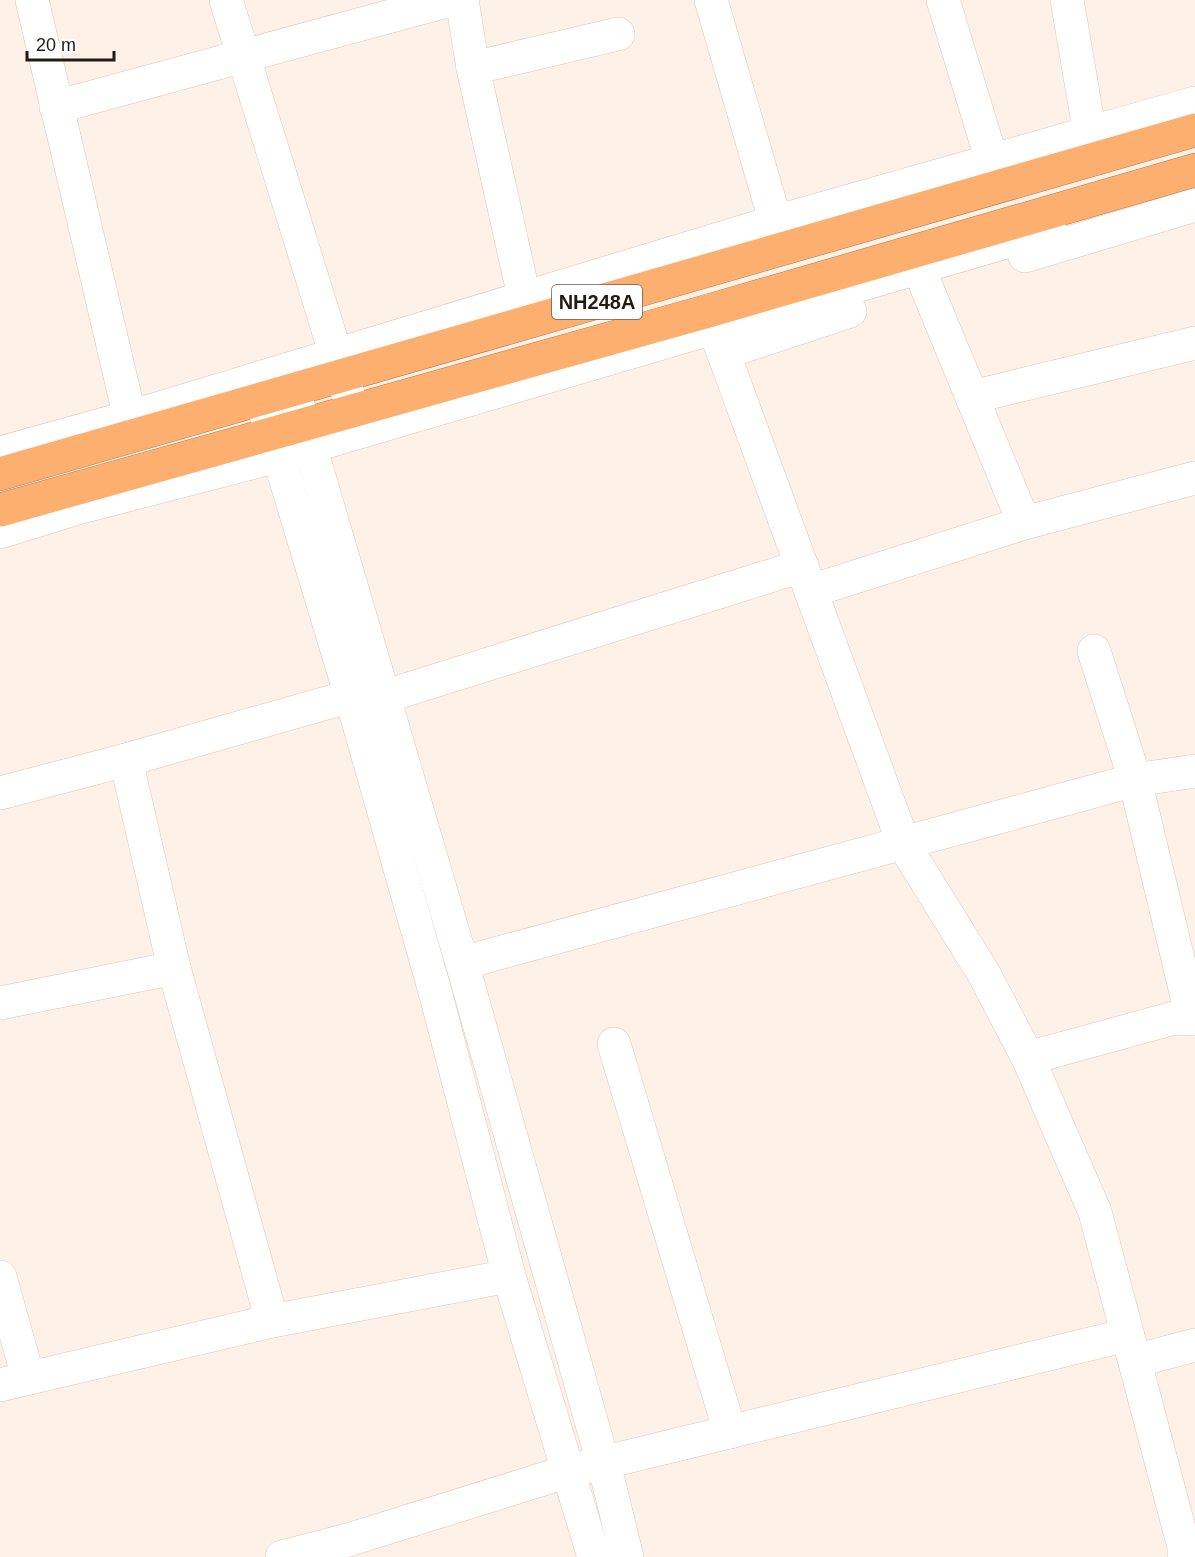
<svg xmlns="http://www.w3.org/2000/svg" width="1195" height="1557" font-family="Arial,sans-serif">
<rect width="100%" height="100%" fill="#fef1e8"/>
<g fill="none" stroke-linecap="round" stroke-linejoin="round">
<!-- minor casing -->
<g stroke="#dcc7b8" stroke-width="34">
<g id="minor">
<path d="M32,0l102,435"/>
<path d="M226,0l127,410"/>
<path d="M462,0l11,68 56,251"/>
<path d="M711,0l71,244"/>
<path d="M943,0l55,181"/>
<path d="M1067,0l26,152"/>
<path d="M473,68l145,-34"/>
<path d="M56,107l394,-107"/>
<path d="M1025,256l170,-51"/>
<path d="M926,286l98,237"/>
<path d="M708,311l196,534 80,129 44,84 67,154 89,335v10"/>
<path d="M723,353l127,-42"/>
<path d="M293,388l169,575 147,521 18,73"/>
<path d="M972,397l223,-54"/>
<path d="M261,398l90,298 85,299 73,281 85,281"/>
<path d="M0,453l130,-36 645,-195 420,-119"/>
<path d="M0,532l81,-25 197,-51 772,-227"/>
<path d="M811,591l213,-68 171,-45"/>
<path d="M1094,651l41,129 54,225 6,10"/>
<path d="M383,697l419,-131"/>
<path d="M126,760l48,208 98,353"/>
<path d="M0,793l126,-33 225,-64"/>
<path d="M462,963l673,-183 60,-9"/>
<path d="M0,1003l174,-35"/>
<path d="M614,1044l116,388"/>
<path d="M1028,1058l146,-40 21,1"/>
<path d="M0,1277l28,100"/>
<path d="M1135,1361l60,-16"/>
<path d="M0,1385l272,-64 237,-45"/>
<path d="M282,1557l66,-17 221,-69 558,-136"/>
</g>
</g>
<!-- highway casing -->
<g stroke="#b07b50" stroke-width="34">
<g id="highway">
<path d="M0,474l1195,-344"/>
<path d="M0,510l708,-199 487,-141"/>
</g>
</g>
<!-- minor -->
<use href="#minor" stroke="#fff" stroke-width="33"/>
<!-- highway -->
<use href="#highway" stroke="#fdaf6f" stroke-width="33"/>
</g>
<g text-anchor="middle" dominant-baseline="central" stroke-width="6" stroke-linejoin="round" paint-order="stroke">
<!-- shield labels -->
<rect fill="#fff" stroke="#645f5b" stroke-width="1.5" x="552" y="285" width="90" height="34" rx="4.5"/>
<g font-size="20" font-weight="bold" fill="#221a15">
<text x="597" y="302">NH248A</text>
</g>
</g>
<!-- scale -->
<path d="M27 51v9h87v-9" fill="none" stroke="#221a15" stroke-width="3"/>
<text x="36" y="51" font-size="18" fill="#221a15" stroke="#ffffff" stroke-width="4.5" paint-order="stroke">20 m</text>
</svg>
